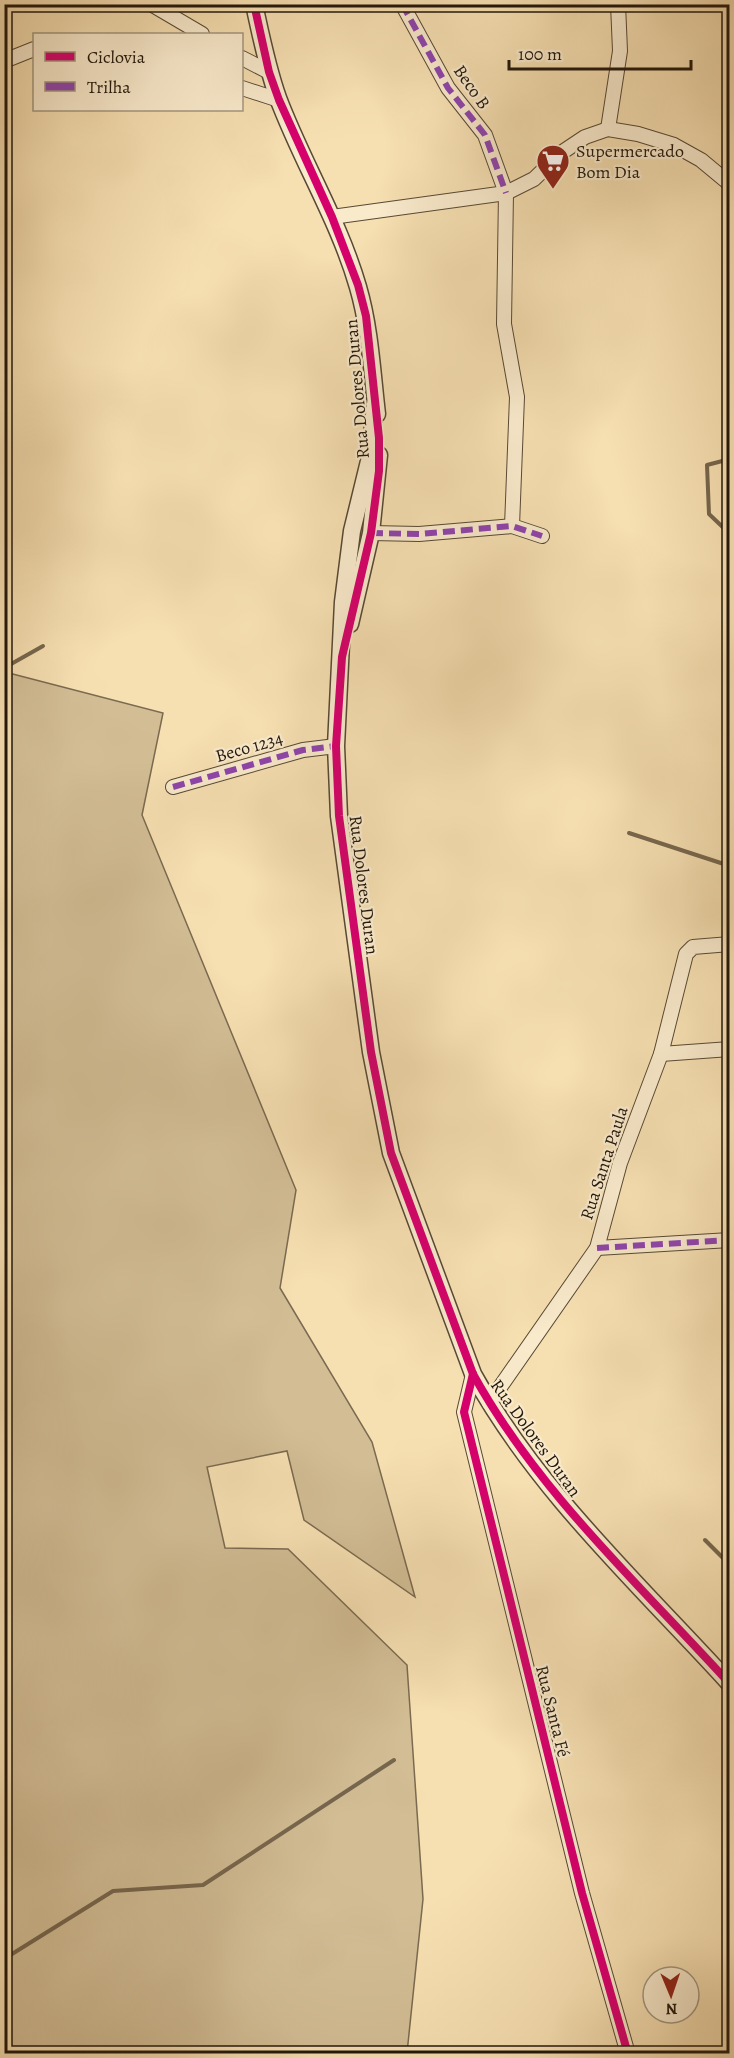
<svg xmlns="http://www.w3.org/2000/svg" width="734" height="2058" font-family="Alegreya,serif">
<rect width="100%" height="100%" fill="#f6dfb1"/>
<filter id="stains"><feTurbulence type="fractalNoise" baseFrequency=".00333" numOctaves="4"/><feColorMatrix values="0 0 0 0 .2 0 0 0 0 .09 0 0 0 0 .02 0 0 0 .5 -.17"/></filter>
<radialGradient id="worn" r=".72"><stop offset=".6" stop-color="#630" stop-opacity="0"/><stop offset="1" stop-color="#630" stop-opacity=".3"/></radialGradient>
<!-- green -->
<path fill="#d2bd95" stroke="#7a6a50" stroke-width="1.5" d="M5,672l158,41 -21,102 154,375 -16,98 92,154 43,155 -111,-77 -17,-69 -80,16 18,81 63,1 119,116 16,234 -16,154h-402z"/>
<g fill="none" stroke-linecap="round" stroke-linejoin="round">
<!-- stream -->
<g stroke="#76664d" stroke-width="4">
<path d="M730,459l-23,6 2,49 21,20"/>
<path d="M4,668l39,-22"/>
<path d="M629,833l101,33"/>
<path d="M705,1540l25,25"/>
<path d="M4,1959l109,-68 90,-6 191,-125"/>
</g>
<!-- minor casing -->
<g stroke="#574934" stroke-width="16">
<g id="minor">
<path d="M151,4l51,30"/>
<path d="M402,4l46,84 37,47 21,58 -2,131 13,73 -5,129"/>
<path d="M242,58l27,14"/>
<path d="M4,61l30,-12"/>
<path d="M242,88l37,12"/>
<path d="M608,129l12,-78 -2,-47"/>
<path d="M332,217l174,-24 28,-14 27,-26 24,-16 23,-8 30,5 36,11 27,15 29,24"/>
<path d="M371,533l48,1 93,-8 30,10"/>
<path d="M173,787l130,-37 33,-4"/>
<path d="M661,1054l69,-5"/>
<path d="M597,1248l133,-8"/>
<path d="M473,1374l-9,38 118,481 46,161"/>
<path d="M489,1403l108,-155 23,-85 41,-109 25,-100 7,-7 37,-3"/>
</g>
</g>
<!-- tertiary casing -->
<g stroke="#574934" stroke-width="19">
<g id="tertiary">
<path d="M254,4c7,32 13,63 24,94 24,64 61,123 80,189 12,41 14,85 19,127"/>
<path d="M375,404l-5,53 -18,74 -9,71 -7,144 3,70 32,236 20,101 82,221c65,118 167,211 257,310"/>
<path d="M350,624l21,-91 8,-78"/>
</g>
</g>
<!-- minor -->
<use href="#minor" stroke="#f9eacc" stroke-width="14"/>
<!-- tertiary -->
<use href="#tertiary" stroke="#f9eacc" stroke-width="16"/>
<!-- quiet -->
<g stroke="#8e44ad" stroke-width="6" stroke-dasharray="12 6" stroke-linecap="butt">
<path d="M402,4l46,84 37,47 21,58"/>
<path d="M371,533l48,1 93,-8 30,10"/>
<path d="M173,787l130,-37 33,-4"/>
<path d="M597,1248l133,-8"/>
</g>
<!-- cycleway casing -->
<g stroke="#f9eacc" stroke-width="11">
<g id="cycleway">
<path d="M254,4l15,68 10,28 53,117 26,68 8,31 13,122v33l-8,62 -29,124 -6,89 3,70 32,236 20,101 82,221c65,118 167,211 257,310"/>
<path d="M473,1374l-9,38 118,481 46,161"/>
</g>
</g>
<!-- cycleway -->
<use href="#cycleway" stroke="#d6006c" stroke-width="8"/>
</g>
<!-- icons -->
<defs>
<g id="supermarket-pin" transform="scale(1.725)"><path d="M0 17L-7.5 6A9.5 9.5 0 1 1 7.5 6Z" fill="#8f2418" stroke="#f9eacc"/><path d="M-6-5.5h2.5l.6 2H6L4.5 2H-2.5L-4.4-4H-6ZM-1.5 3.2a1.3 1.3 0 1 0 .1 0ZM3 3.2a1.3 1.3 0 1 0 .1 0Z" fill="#fff"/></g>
</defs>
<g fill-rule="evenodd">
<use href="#supermarket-pin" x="553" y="161"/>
</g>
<g text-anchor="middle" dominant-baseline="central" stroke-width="4.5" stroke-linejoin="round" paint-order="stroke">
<!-- street labels -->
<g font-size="18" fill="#22170b" stroke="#f9eacc">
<text transform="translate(472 87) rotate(55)">Beco B</text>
<text transform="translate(357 389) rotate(-95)">Rua Dolores Duran</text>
<text transform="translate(249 747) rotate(-16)">Beco 1234</text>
<text transform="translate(364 885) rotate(83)">Rua Dolores Duran</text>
<text transform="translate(604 1163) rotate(-72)">Rua Santa Paula</text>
<text transform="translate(536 1438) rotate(54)">Rua Dolores Duran</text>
<text transform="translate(553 1711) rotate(76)">Rua Santa Fé</text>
</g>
<!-- poi labels -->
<g font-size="18" fill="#22170b" stroke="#f9eacc" text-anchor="start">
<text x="576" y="151">Supermercado<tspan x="576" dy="21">Bom Dia</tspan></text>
</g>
</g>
<!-- margin -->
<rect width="734" height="2058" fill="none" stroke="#f6dfb1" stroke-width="24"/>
<rect x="6" y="6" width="722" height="2046" fill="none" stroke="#22170b" stroke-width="3"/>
<rect x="12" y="12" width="710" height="2034" fill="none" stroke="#22170b" stroke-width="1.5"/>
<!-- legend -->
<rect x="33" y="33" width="210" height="78" fill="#f9eacc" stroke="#a3967f" stroke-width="1.5"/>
<rect x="45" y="52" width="30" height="9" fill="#d6006c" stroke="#a3967f" stroke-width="1.5"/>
<text x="87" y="63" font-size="18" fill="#22170b">Ciclovia</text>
<rect x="45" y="82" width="30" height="9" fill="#8e44ad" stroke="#a3967f" stroke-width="1.5"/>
<text x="87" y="93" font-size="18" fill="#22170b">Trilha</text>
<!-- north arrow -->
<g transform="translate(671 1995) rotate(178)"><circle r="28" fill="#f9eacc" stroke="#a3967f" stroke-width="1.5"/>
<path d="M0-4.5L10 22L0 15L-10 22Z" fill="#8f2418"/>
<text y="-9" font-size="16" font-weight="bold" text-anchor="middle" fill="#22170b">N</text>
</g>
<!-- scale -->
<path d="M509 60v9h182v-9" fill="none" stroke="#22170b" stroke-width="3"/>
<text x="518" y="60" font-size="18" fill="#22170b" stroke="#f9eacc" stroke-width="4.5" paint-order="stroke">100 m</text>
<rect width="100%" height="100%" filter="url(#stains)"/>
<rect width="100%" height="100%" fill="url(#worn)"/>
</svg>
